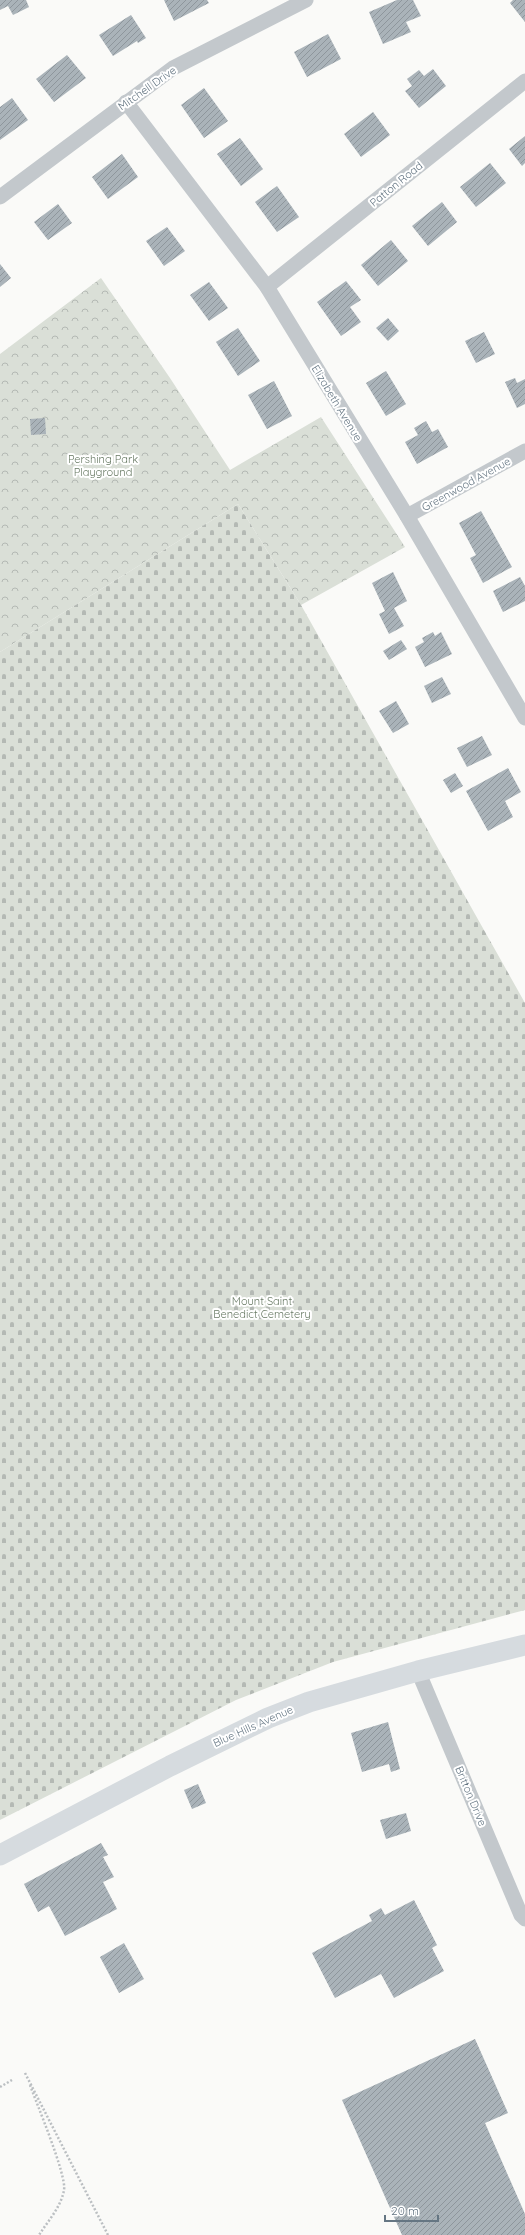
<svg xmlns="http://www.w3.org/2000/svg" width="525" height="2235" font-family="Quicksand,sans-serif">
<defs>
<pattern id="forest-crowns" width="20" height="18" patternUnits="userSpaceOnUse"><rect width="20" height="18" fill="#dadfd7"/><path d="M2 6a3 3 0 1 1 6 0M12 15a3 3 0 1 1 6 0" fill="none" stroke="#b4b9b4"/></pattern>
<pattern id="cemetery-stones" width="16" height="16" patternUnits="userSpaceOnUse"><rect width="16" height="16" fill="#dadfd7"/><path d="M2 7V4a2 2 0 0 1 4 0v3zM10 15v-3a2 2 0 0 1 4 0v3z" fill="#b4b9b4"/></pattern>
<pattern id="building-hatch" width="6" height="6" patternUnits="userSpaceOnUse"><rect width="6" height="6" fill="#aab3b9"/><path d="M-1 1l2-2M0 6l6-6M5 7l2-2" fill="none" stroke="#8e969c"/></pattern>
</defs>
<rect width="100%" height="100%" fill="#fafaf8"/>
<!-- forest -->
<path fill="url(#forest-crowns)" d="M101,278l69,100 60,92 91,-53 84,130 -104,58 -63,-101 -238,148v-298z"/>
<!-- cemetery -->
<path fill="url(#cemetery-stones)" d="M238,504l63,101 224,398v607l-192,52 -97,38 -236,120v-1168z"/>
<!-- building -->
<g fill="url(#building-hatch)">
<path d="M0,0h26l3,7 -16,8 -5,-9 -8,4z"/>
<path d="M164,0h43l2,3 -35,18z"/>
<path d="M397,0h16l8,16 -15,6 5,10 -28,12 -14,-32z"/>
<path d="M513,0h12v22l-15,-19z"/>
<path d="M131,15l15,23 -8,5 -1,-2 -24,15 -14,-21z"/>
<path d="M328,34l13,25 -34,18 -13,-25z"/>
<path d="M67,55l19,23 -32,24 -18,-23z"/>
<path d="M433,69l13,17 -27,22 -14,-17 7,-5 -5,-7 12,-9 5,6z"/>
<path d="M204,88l24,33 -24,17 -23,-33z"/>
<path d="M12,98l16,22 -28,20v-33z"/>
<path d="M373,112l17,23 -29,22 -17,-23z"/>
<path d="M525,136v27l-3,3 -13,-17z"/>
<path d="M240,138l23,31 -22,17 -24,-32z"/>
<path d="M122,154l16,23 -30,22 -16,-22z"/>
<path d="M490,163l16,20 -30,24 -16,-20z"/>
<path d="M277,186l22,31 -22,15 -22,-30z"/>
<path d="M442,202l15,20 -29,24 -16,-20z"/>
<path d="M58,204l14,19 -24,17 -14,-18z"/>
<path d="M167,227l18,24 -21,15 -18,-25z"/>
<path d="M391,240l17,21 -30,25 -17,-21z"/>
<path d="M0,264l11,14 -11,9z"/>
<path d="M346,281l15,19 -11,7 11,15 -20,14 -24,-34z"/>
<path d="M209,282l19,26 -19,13 -19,-26z"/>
<path d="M388,318l11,13 -11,10 -12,-13z"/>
<path d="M238,328l22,33 -22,15 -22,-34z"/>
<path d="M484,332l11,22 -19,9 -11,-22z"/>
<path d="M386,371l20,33 -20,12 -20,-33z"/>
<path d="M515,378l2,5 8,-4v25l-8,4 -12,-26z"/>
<path d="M274,381l18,35 -25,13 -19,-34z"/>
<path d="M45,418l1,16 -15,1 -1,-16z"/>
<path d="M426,421l6,11 6,-3 10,18 -31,17 -12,-22 13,-7 -4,-7z"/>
<path d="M481,511l31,56 -29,16 -13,-25 6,-3 -17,-32z"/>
<path d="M393,572l14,29 -13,7 10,18 -15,8 -10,-20 6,-3 -13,-28z"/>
<path d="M520,577l5,9v15l-22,11 -10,-21z"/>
<path d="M433,632l2,4 6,-4 11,22 -27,13 -10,-20 9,-5 -2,-4z"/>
<path d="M401,640l6,9 -18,11 -6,-9z"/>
<path d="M442,677l9,17 -19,9 -8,-17z"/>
<path d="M396,701l13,23 -16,9 -14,-22z"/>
<path d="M482,736l10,19 -25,12 -10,-19z"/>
<path d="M508,768l13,24 -16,9 8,16 -25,14 -22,-40z"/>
<path d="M455,773l8,13 -12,7 -8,-13z"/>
<path d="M388,1722l12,47 -9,3 -2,-8 -27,8 -11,-39z"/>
<path d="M198,1784l8,19 -14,6 -8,-19z"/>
<path d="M406,1813l5,18 -25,8 -6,-19z"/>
<path d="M101,1843l7,12 -5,2 11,20 -11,5 14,27 -52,27 -16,-30 -11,6 -14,-28z"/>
<path d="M414,1900l23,45 -5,3 12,23 -50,27 -13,-24 -46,24 -23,-45 60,-32 -3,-6 12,-7 4,7z"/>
<path d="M124,1943l20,36 -25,14 -19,-36z"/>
<path d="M475,2039l33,74 -23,10 40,91v21h-123l-60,-135z"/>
</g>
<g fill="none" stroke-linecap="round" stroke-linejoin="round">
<!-- path -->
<g stroke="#bbbfc2" stroke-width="2.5" stroke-dasharray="2 2" stroke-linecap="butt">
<path d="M25,2073l83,162"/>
<path d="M30,2085c6,17 37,91 34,105 -3,17 -16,31 -25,45"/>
<path d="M0,2087l12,-7"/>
</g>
<!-- minor -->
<g stroke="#c3c8cc" stroke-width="15">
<path d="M126,102l141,185 140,229 118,202"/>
<path d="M0,197l173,-129 133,-68"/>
<path d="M267,287l258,-206"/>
<path d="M407,516l118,-65"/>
<path d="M418,1671l103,244 4,4"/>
</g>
<!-- secondary -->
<path stroke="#d6dbdf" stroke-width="21" d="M0,1855l170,-89 98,-48 41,-16 109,-31 107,-26"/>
</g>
<g text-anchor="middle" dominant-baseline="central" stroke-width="4" stroke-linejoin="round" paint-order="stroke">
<!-- street labels -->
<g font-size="11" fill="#657683" stroke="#fff">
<text transform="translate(147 88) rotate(-35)">Mitchell Drive</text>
<text transform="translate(396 184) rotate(-39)">Patton Road</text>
<text transform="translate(337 403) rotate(59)">Elizabeth Avenue</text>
<text transform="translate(466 484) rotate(-29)">Greenwood Avenue</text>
<text transform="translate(253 1726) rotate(-24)">Blue Hills Avenue</text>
<text transform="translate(471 1796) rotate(67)">Britton Drive</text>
</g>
<!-- park labels -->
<g font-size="11" fill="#687a64" stroke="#fff">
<text x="103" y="459">Pershing Park<tspan x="103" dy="13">Playground</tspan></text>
<text x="262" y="1301">Mount Saint<tspan x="262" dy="13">Benedict Cemetery</tspan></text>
</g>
</g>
<!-- scale -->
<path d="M385 2215v6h53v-6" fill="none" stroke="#657683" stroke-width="2"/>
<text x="391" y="2215" font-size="12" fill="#657683" stroke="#ffffff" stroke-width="3" paint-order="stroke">20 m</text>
</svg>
